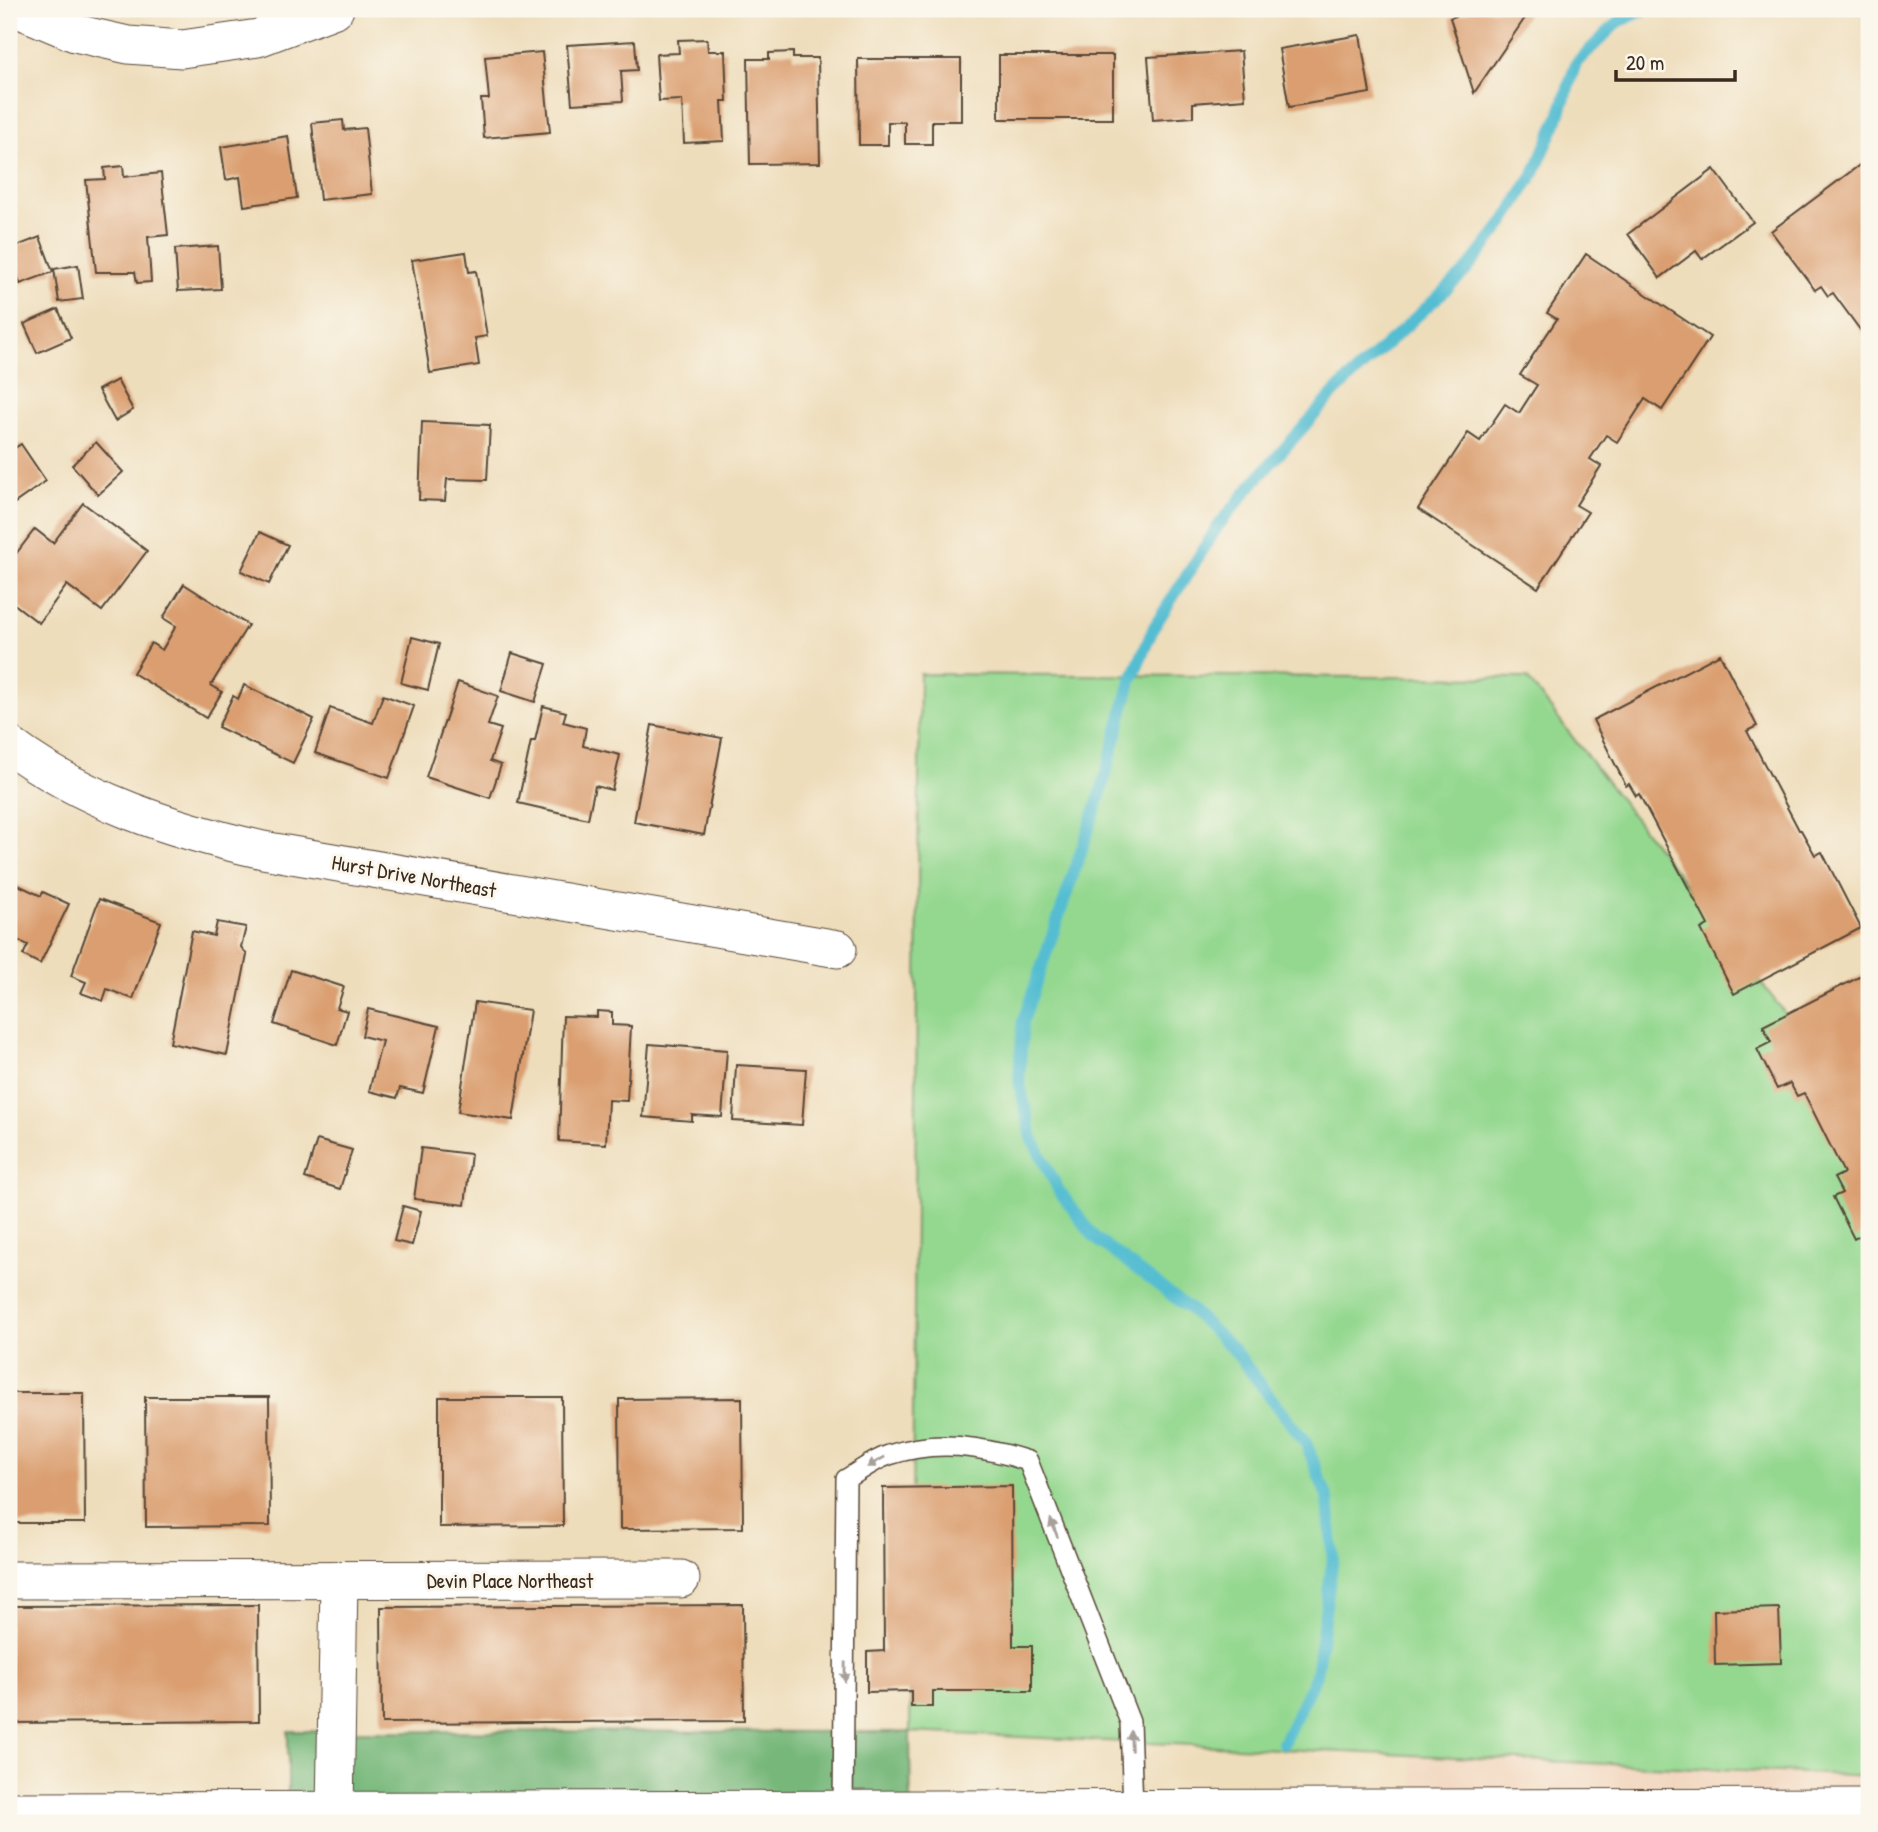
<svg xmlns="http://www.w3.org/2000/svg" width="1878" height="1832" font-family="'Patrick Hand',sans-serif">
<rect width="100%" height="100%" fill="#fbf7ec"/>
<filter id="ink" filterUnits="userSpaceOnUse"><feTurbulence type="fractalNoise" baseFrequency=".0143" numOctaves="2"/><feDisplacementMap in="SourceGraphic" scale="14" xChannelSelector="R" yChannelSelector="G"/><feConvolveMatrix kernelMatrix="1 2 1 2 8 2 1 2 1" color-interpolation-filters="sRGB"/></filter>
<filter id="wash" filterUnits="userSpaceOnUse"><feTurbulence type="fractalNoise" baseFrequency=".00686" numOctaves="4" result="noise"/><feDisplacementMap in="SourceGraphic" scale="28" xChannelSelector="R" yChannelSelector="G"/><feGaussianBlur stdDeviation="1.57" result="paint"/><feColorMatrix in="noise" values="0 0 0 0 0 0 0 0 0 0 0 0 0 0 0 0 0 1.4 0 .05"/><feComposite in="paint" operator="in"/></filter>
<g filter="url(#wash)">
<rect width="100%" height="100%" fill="#edb"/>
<!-- built -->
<path fill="#f1d5bd" d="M1410,1756l459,20v47h-450z"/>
<!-- green -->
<path fill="#94d890" stroke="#688157" stroke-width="2" d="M920,674l607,4 342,445v653l-959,-44z"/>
<!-- forest -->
<path fill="#77b87a" stroke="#59714c" stroke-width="2" d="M288,1731l622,1 1,91h-623z"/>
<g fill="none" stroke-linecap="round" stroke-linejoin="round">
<!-- stream -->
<path stroke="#54bdd1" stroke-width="12" d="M1283,1743l33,-68 17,-117 -5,-59 -22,-56 -72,-93 -44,-41 -95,-71 -36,-47 -27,-53 -13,-58 4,-59 77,-225 31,-115 23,-54 64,-101 38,-46 79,-88 131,-121 37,-47 31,-51 24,-54 18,-56 42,-41 29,-13"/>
</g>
<g id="blocks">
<!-- building -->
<g fill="#da9e70">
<path d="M1476,9h48l3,6 -53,78 -24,-75z"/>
<path d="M1360,35l10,58 -81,14 -10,-58z"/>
<path d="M707,39l1,12h17l2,50h-5l2,40 -40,2 -2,-43 -23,1 -3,-47 23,-1 -1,-13z"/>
<path d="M635,41l2,29 -16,1 2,30 -51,3 -5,-59z"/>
<path d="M1241,51l4,48 -52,4v14l-40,3 -5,-63z"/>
<path d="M542,52l8,80 -66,6 -3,-39h8l-4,-42z"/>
<path d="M793,52v6h25l2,105 -70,1 -2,-105h21v-6z"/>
<rect x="999" y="55" width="114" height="64"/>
<path d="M858,59h103v62h-29v23h-27v-22h-17v23h-29z"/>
<path d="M343,120l1,10 21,-2 7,66 -52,6 -8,-77z"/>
<path d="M288,136l9,62 -53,8 -4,-29 -14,3 -5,-33z"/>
<path d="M1869,158v184l-36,-49 -5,3 -7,-10 -6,4 -44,-59z"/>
<path d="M123,166l1,11 37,-4 7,62 -20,2 3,45 -14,1 -2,-11h-39l-10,-92 19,-1 -1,-11z"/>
<path d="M1714,169l39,53 -51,37 -6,-8 -36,27 -32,-44z"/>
<path d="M40,237l13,35 -33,12 -11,-35z"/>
<path d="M218,246l3,43 -43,2 -3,-42z"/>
<path d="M466,252l3,20 7,-1 11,65 -12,2 4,27 -49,8 -18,-113z"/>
<path d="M1586,254l124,83 -48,73 -17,-11 -28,43 -11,-7 -16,24 11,7 -25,39 12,7 -50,76 -120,-79 50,-76 12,8 25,-37 14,9 18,-28 -17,-10 37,-56 -10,-6z"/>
<path d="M78,265l5,34 -24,3 -5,-33z"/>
<path d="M58,309l13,29 -34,15 -13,-29z"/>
<path d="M117,380l16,30 -18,11 -17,-31z"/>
<path d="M422,422l68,3 -3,55 -40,-1 -2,22 -26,-1z"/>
<path d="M96,442l27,30 -25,23 -26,-30z"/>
<path d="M21,444l25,37 -37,26v-55z"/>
<path d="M83,503l64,48 -45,60 -35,-26 -28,38 -30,-23v-37l26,-34 18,14z"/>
<path d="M260,532l28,13 -19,39 -28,-13z"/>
<path d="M184,584l64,41 -37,60 11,7 -16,26 -73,-45 18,-30 11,7 14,-24 -13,-8z"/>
<path d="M412,637l27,7 -11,46 -27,-7z"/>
<path d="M512,653l35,11 -12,38 -34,-11z"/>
<path d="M1720,654l37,72 -10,5 52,99h2l14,25 7,-3 39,76 -127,66 -33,-65 7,-4 -69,-131 -3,2 -7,-12 -3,2 -33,-66z"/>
<path d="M458,682l40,14 -10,29 13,4 -11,32 11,4 -11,33 -64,-21z"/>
<path d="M244,685l70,34 -21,44 -75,-36 15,-31 5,3z"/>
<path d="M383,695l31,11 -25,72 -74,-25 15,-45 43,15z"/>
<path d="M543,706l23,6 -3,10 23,6 -3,18 37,9 -8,35 -17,-4 -7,33 -70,-16 13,-62h4z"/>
<path d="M652,725l70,13 -18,97 -70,-13z"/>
<path d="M10,881l31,15 2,-4 26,12 -29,60 -17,-9 5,-10 -15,-7 -4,8z"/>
<path d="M99,899l62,23 -28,77 -26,-10 -4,12 -22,-8 5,-11 -15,-6z"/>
<path d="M217,922l29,5 -5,20 6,8 -20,100 -57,-12 22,-112 22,5z"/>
<path d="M291,970l53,17 -7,21 10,3 -10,34 -63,-21z"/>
<path d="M1869,972v259l-15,8 -21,-42 9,-4 -8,-15 10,-5 -40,-80 -7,3 -7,-13 -13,6 -20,-40 14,-7 -8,-16z"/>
<path d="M475,1002l55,8 -17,110 -55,-8z"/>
<path d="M368,1009l71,17 -16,67 -23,-5 -3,10 -28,-7 13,-50 -20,-5z"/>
<path d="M597,1011l15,1v13l19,1 -4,75 -19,-1 -2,44 -47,-3 4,-125 34,1z"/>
<path d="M649,1044l78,6 -5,67 -30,-2v6l-49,-4z"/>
<path d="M736,1065l70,4 -4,56 -69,-4z"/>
<path d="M317,1140l35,10 -12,39 -35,-11z"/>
<path d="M421,1148l50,6 -6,51 -51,-6z"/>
<path d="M403,1206l18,5 -9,34 -18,-4z"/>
<path d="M9,1393h75l1,130h-76z"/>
<path d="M145,1397h124l1,129 -124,1z"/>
<path d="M439,1397h123l1,129 -124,1z"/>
<path d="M742,1398l1,130 -123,1 -1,-130z"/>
<path d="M1012,1486l1,160h19v45h-99v16h-22v-16l-44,1v-40l17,-1 -1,-163z"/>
<path d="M258,1605l1,116 -250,2v-117z"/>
<path d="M743,1605l1,116 -362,2 -1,-116z"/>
<path d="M1779,1608l2,55 -66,2 -1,-55z"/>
</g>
</g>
</g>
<g filter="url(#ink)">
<use href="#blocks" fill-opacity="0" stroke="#564536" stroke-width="2"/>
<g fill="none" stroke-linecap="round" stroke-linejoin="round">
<!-- lane casing -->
<g stroke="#564536" stroke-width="22">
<path id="lane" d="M843,1810l3,-331c14,-8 28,-19 43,-24 47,-16 93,-9 139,6l102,261 3,87"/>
</g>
<!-- street casing -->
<g stroke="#564536" stroke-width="39">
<g id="street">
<path d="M18,9l57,24 53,12 54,4 76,-11 77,-29"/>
<path d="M9,745c75,56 164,85 254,105l575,99"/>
<path d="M9,1580l672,-1"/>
<path d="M335,1810l4,-229"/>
<path d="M9,1811l1860,-4"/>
</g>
</g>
<!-- lane -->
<use href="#lane" stroke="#fff" stroke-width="19"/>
<!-- street -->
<use href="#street" stroke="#fff" stroke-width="37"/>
</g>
<!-- one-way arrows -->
<defs><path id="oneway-solid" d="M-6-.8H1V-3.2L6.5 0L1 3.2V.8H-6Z" transform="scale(1.75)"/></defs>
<g fill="#a79f9a">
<use href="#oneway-solid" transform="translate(876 1462) rotate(150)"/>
<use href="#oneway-solid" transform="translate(1054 1528) rotate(-111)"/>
<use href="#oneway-solid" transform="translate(845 1672) rotate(91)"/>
<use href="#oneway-solid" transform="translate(1131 1741) rotate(-92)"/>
</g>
</g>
<g text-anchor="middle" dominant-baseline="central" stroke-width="6" stroke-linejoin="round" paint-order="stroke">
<!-- street labels -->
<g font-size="21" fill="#3b2a1e" stroke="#fbf7ec">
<text transform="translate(414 876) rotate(10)">Hurst Drive Northeast</text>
<text x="510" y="1580">Devin Place Northeast</text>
</g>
</g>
<!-- margin -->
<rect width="1878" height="1832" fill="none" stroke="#fbf7ec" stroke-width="35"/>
<!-- scale -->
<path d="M1616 70v10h119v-10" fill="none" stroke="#3b2a1e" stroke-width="3.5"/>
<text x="1626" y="70" font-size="21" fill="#3b2a1e" stroke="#fbf7ec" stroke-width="5" paint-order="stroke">20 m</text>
</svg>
